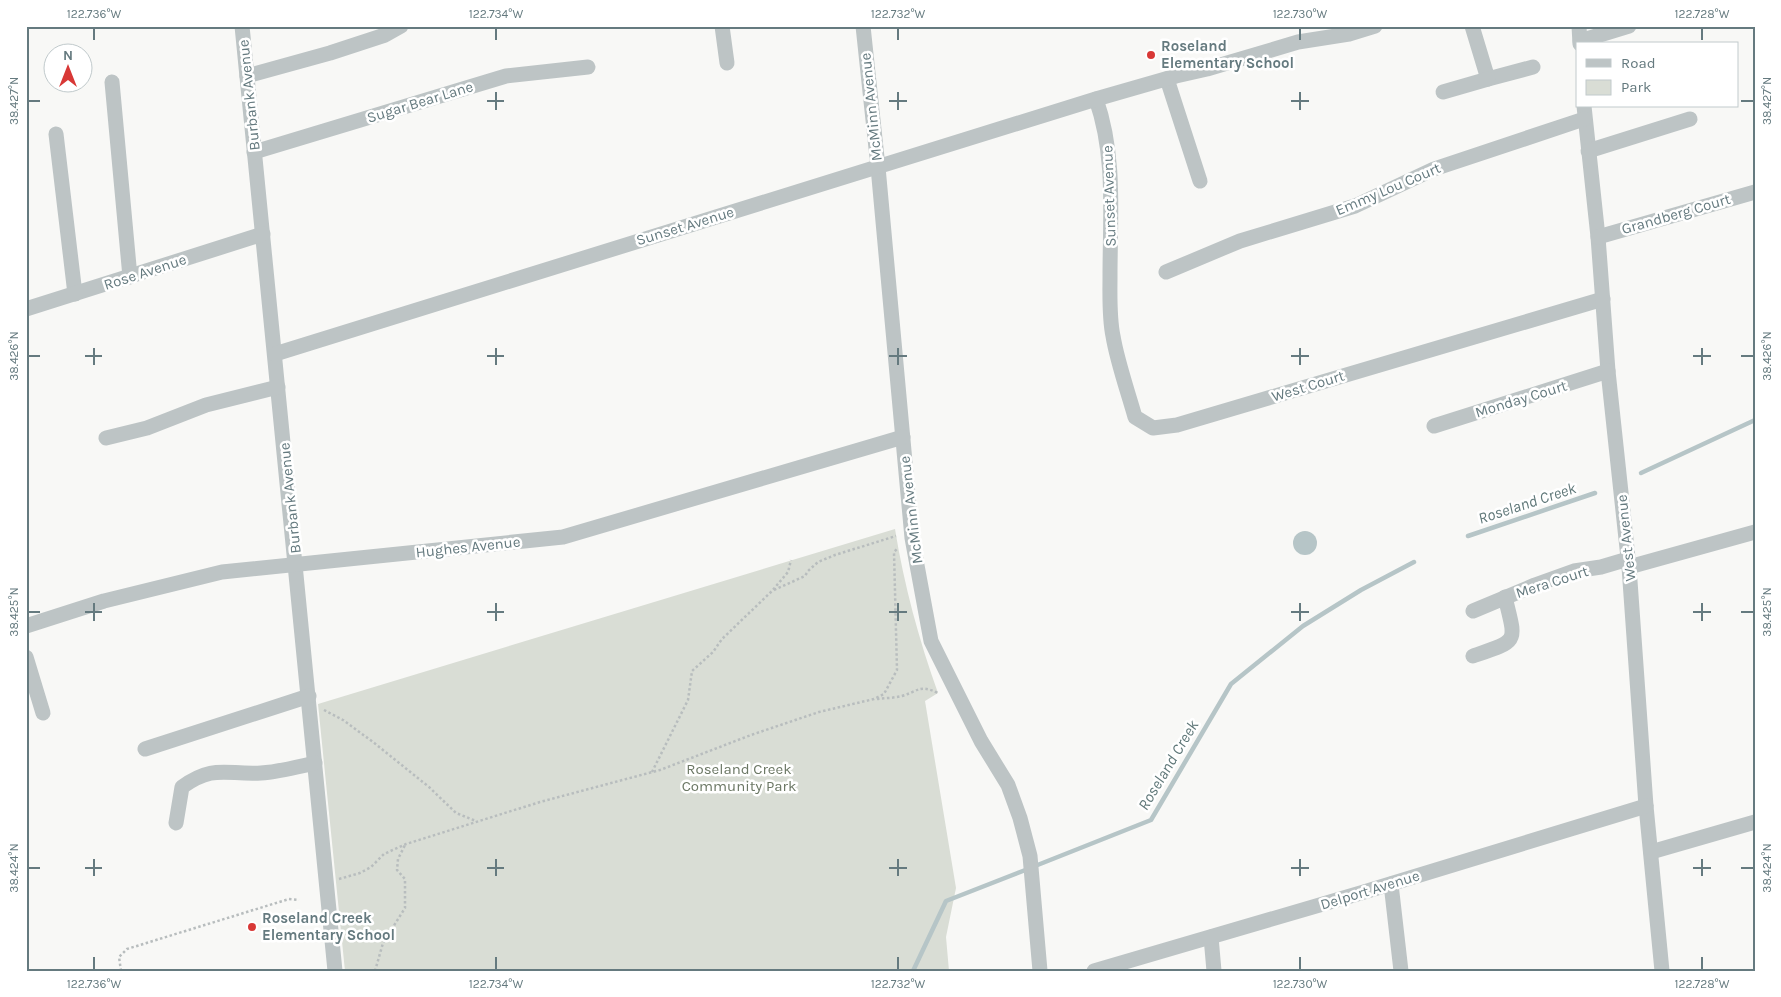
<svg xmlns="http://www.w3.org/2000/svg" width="1781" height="997" font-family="Karla,sans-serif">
<rect width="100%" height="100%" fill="#f8f8f6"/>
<!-- green -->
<path fill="#d9ddd5" d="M895,529c9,56 24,111 43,164l-13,8 31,187 -10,49 3,34h-604l-27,-267z"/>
<!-- water -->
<circle fill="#b6c5c7" cx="1305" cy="543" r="12"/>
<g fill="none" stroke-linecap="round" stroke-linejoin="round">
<!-- stream -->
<g stroke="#b6c5c7" stroke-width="4.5">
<path d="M1641,473l114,-53"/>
<path d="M1468,536l127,-43"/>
<path d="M1035,866l116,-46 80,-136 72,-58 58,-36 53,-28"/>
<path d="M913,971l33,-70 82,-32"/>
</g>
<!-- path -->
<g stroke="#b8bdbe" stroke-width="2.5" stroke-dasharray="2.5 2.5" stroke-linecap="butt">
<path d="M774,590l31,-14 3,-5 10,-9 17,-7 61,-19"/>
<path d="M877,699c8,-1 17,-1 25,-3 17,-5 17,-12 36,-3"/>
<path d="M324,710l19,10 30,22 56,45 27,26 20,8"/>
<path d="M652,772l36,-72 4,-29 21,-19 9,-13 50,-48 16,-19 3,-12"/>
<path d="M339,879l21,-6 11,-6 13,-13 22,-10 134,-42 120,-32 91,-35 68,-23 55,-13 10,-5 13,-24 -3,-118 4,-4"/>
<path d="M121,971l-2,-14 8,-8 162,-50 10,1"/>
<path d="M375,971l8,-28 22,-35v-29l-8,-9 1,-11 7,-14"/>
</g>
<!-- minor -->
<g stroke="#bdc4c5" stroke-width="15">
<path d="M242,26l93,945"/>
<path d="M722,26l5,37"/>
<path d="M863,26l15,141 34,371 19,103 50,100 27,44 12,33 10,38 10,115"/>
<path d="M1472,26l16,53 45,-12"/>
<path d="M1579,26l1,18"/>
<path d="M1580,41l49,-15"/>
<path d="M247,76l83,-23 55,-18 16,-9"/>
<path d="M1167,79l33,102"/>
<path d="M112,82l18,195"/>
<path d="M1443,92l45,-13"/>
<path d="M1096,99c20,57 14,117 14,177 0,19 -1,41 3,60 4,25 15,56 22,81l18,11 24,-3 426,-126"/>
<path d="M1584,106l14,131 10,134 21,196 17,239 16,165"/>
<path d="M56,134l19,160"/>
<path d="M1588,151l102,-32"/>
<path d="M254,152l252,-76 82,-9"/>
<path d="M1598,237l157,-45"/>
<path d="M1166,272l74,-31 115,-35 79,-37 150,-50"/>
<path d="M26,309l237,-75"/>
<path d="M275,354l821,-255 80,-23 31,-7 91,-27 51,-8 26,-8"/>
<path d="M1434,426l174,-55"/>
<path d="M106,438l41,-10 59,-23 72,-18"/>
<path d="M1629,567l126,-35"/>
<path d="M1473,611l62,-26 39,-14 27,-4 27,-8"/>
<path d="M26,626l78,-25 118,-29 341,-35 340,-100"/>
<path d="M1473,656c47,-16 43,-13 32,-59"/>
<path d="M26,657l17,56"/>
<path d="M145,749l164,-53"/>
<path d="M176,823l6,-36c32,-23 44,-12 79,-14 18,-1 36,-6 54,-10"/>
<path d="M1651,852l104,-30"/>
<path d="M1391,884l10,87"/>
<path d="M1211,937l3,34"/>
<path d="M1094,971l270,-79 282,-86"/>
</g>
</g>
<!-- ticks -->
<path fill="none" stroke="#657a7f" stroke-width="2" d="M94,28v12M496,28v12M898,28v12M1300,28v12M1702,28v12M496,92v18M898,92v18M1300,92v18M28,101h12M487,101h17M889,101h18M1291,101h18M1741,101h13M94,348v17M496,348v17M898,348v17M1300,348v17M1702,348v17M28,356h12M85,356h17M487,356h17M889,356h18M1291,356h18M1693,356h18M1741,356h13M94,603v18M496,603v18M898,603v18M1300,603v18M1702,603v18M28,612h12M85,612h17M487,612h17M889,612h18M1291,612h18M1693,612h18M1741,612h13M94,859v17M496,859v17M898,859v17M1300,859v17M1702,859v17M28,868h12M85,868h17M487,868h17M889,868h18M1291,868h18M1693,868h18M1741,868h13M94,957v13M496,957v13M898,957v13M1300,957v13M1702,957v13"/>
<!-- markers -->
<g fill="#d83836" stroke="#fff" stroke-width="2">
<circle cx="1151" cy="55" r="5"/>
<circle cx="252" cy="927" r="5"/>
</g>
<g text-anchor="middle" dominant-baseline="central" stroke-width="5" stroke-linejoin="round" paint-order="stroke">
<!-- poi labels -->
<g font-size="15" font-weight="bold" fill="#657a7f" stroke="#fff" text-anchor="start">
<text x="1161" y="46">Roseland<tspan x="1161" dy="17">Elementary School</tspan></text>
<text x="262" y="918">Roseland Creek<tspan x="262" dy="17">Elementary School</tspan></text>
</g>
<!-- street labels -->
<g font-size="15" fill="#657a7f" stroke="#fff">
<text transform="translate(249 95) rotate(-96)">Burbank Avenue</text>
<text transform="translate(420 102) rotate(-17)">Sugar Bear Lane</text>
<text transform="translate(871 107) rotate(-96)">McMinn Avenue</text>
<text transform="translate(1388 189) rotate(-23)">Emmy Lou Court</text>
<text transform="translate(1109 196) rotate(-92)">Sunset Avenue</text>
<text transform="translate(1676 214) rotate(-16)">Grandberg Court</text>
<text transform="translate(685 226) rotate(-17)">Sunset Avenue</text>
<text transform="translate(145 272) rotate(-18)">Rose Avenue</text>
<text transform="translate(1308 386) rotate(-17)">West Court</text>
<text transform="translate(1521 399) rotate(-17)">Monday Court</text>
<text transform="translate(290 498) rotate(-96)">Burbank Avenue</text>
<text transform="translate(911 510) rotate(-97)">McMinn Avenue</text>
<text transform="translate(1626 538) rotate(-96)">West Avenue</text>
<text transform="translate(468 547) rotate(-6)">Hughes Avenue</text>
<text transform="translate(1552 582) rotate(-18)">Mera Court</text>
<text transform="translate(1370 890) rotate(-17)">Delport Avenue</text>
</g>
<!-- park labels -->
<g font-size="15" fill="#6b7764" stroke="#fff">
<text x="739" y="769">Roseland Creek<tspan x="739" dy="17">Community Park</tspan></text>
</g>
<!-- water labels -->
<g font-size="16" font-style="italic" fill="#607879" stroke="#fff">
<text transform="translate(1527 503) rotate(-18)">Roseland Creek</text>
<text transform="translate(1168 765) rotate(-59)">Roseland Creek</text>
</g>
</g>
<!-- border -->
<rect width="1781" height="997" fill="none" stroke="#ffffff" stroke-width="55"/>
<!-- legend -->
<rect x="1576" y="42" width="162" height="65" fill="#ffffff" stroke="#c1cacc"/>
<rect x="1586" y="59" width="25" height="8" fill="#bdc4c5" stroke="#c1cacc"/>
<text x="1621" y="68" font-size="15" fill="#657a7f">Road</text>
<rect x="1586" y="80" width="25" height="15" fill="#d9ddd5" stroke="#c1cacc"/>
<text x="1621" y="92" font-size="15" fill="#657a7f">Park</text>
<!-- north arrow -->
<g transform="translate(68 68)"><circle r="24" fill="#ffffff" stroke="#c1cacc"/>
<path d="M0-4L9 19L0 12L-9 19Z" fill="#d83836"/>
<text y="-8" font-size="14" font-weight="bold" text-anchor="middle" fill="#657a7f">N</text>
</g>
<rect x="28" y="28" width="1726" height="942" fill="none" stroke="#657a7f" stroke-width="2"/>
<g font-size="12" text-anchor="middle" fill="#657a7f">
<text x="94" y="18">122.736°W</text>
<text x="496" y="18">122.734°W</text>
<text x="898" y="18">122.732°W</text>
<text x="1300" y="18">122.730°W</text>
<text x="1702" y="18">122.728°W</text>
<text transform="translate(14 101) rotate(-90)" y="4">38.427°N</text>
<text transform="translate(1767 101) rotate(-90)" y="4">38.427°N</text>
<text transform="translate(14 356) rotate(-90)" y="4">38.426°N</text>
<text transform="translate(1767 356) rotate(-90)" y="4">38.426°N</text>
<text transform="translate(14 612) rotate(-90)" y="4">38.425°N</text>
<text transform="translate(1767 612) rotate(-90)" y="4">38.425°N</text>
<text transform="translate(14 868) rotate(-90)" y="4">38.424°N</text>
<text transform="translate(1767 868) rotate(-90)" y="4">38.424°N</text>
<text x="94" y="988">122.736°W</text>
<text x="496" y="988">122.734°W</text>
<text x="898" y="988">122.732°W</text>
<text x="1300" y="988">122.730°W</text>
<text x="1702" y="988">122.728°W</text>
</g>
</svg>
